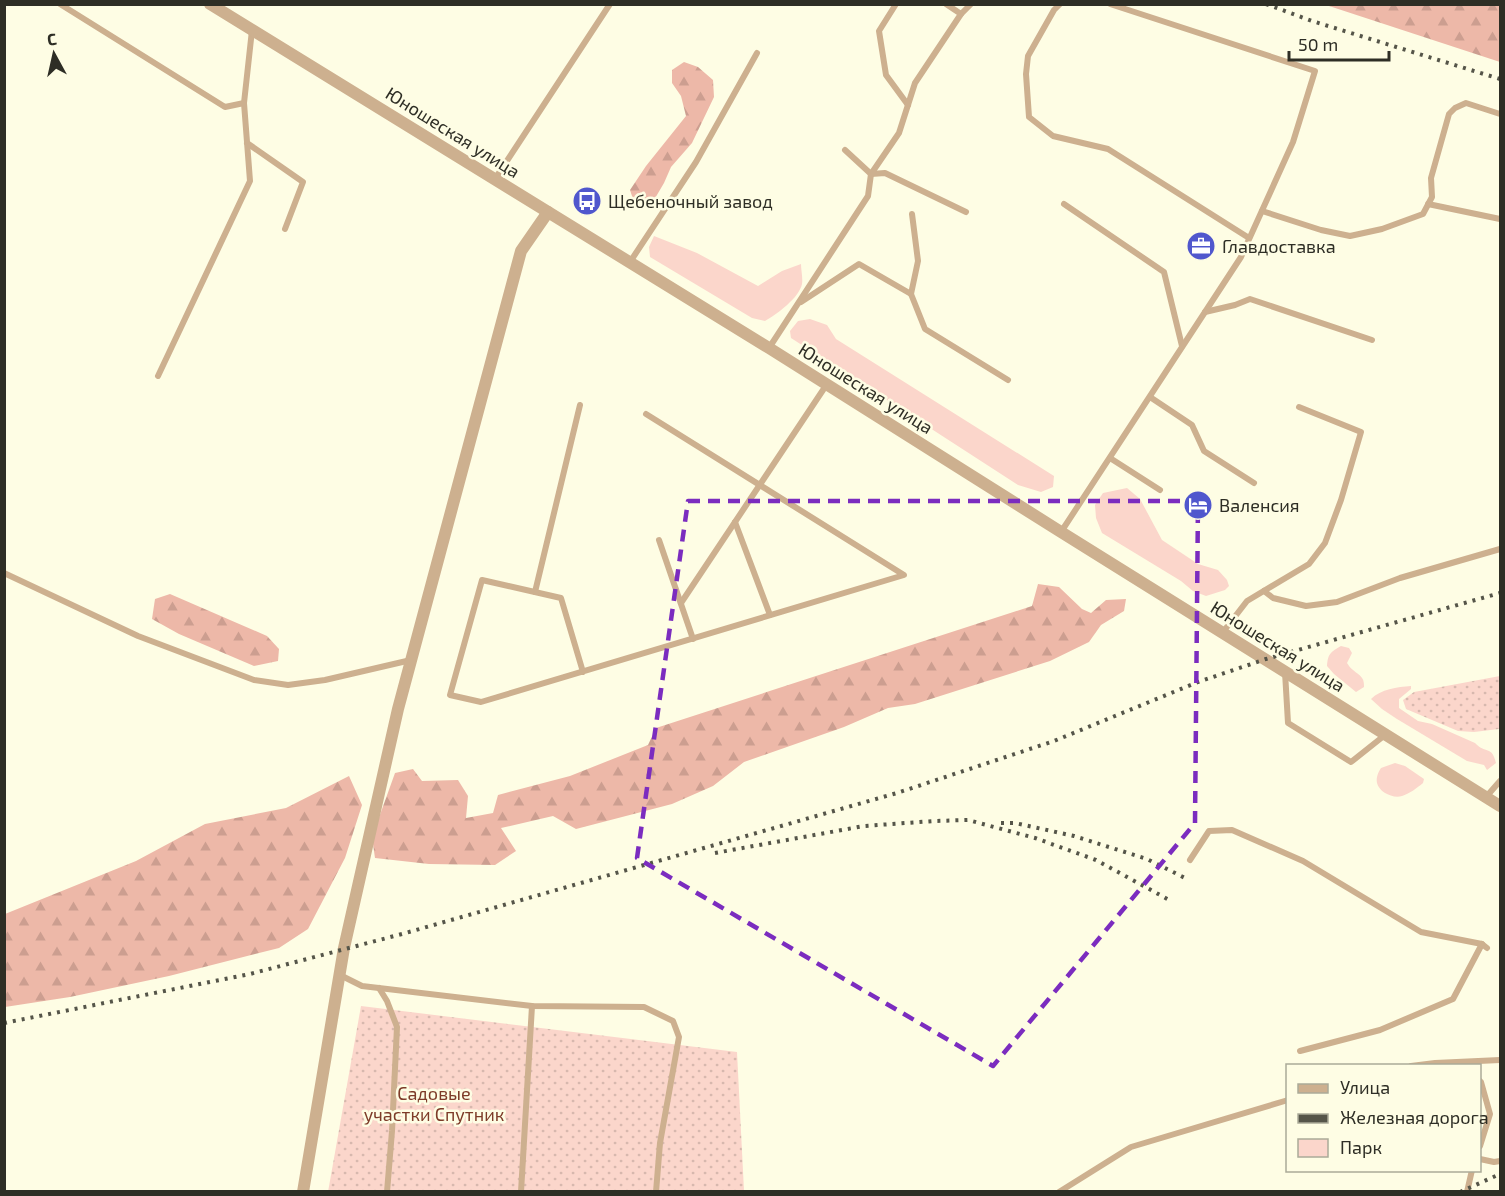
<svg xmlns="http://www.w3.org/2000/svg" width="1505" height="1196" font-family="'Exo 2',sans-serif">
<defs>
<pattern id="forest-firs" width="22" height="20" patternUnits="userSpaceOnUse" patternTransform="scale(1.5)"><rect width="22" height="20" fill="#edb8a8"/><path d="M5 1l3.5 6h-7zM16 11l3.5 6h-7z" fill="#cc9e90"/></pattern>
<pattern id="garden-dots" width="8" height="8" patternUnits="userSpaceOnUse" patternTransform="scale(1.5)"><rect width="8" height="8" fill="#fbd6cb"/><path d="M2 2h.1M6 6h.1" fill="none" stroke="#d7b8ae" stroke-width="1.8" stroke-linecap="round"/></pattern>
</defs>
<rect width="100%" height="100%" fill="#fefde4"/>
<!-- green -->
<g fill="#fbd6cb">
<path d="M654,236l43,17 61,33 24,-15 19,-7c0,6 2,14 1,20 -3,14 -25,30 -37,37l-13,-3 -102,-61 -1,-10z"/>
<path d="M810,319l17,6 9,14 218,137 -1,11 -12,5 -23,-7 -227,-147 -1,-7 8,-10z"/>
<path d="M1127,488l13,11 22,41 36,24 20,6 9,10 2,6 -4,4 -19,6 -13,-5 -12,-10 -79,-48 -6,-15 -1,-13 8,-12z"/>
<path d="M1341,646l8,2 3,5 -5,10c7,12 18,10 17,24l-8,5 -22,-18 -7,-8c1,-13 4,-14 14,-20z"/>
<path d="M1411,686v3l-12,10v9l19,13 14,3 43,19c10,11 17,2 21,20l-9,7 -3,-5 -17,-4 -70,-42 -15,-10 -11,-10c10,-10 26,-12 40,-13z"/>
<path d="M1395,763l10,3 19,13 -1,4c-6,5 -14,11 -21,13 -9,3 -23,-4 -25,-13 -1,-6 1,-10 4,-15z"/>
</g>
<!-- forest -->
<g fill="url(#forest-firs)">
<path d="M1326,5h174v57z"/>
<path d="M684,62l14,5 15,13 1,17 -22,46 -21,24 -7,16 -10,17 -12,7 -8,-5 -4,-12 16,-24 40,-50 -5,-20 -9,-13v-13z"/>
<path d="M1038,584l21,3 23,22 9,4 15,-13 20,-1 -2,12 -23,14 -12,17 -39,19 -135,43 -27,4 -44,19 -100,35 -31,24 -41,18 -96,25 -23,-13 -52,12 15,23 -21,14 -66,-1 -54,-6 -3,-21 23,-64 18,-4 9,12 36,-1 10,16 -2,22 27,-5 5,-18 72,-19 78,-31 8,-17 376,-122z"/>
<path d="M170,594l97,42 12,13 -1,12 -24,5 -75,-32 -27,-15 3,-20z"/>
<path d="M349,776l13,29 -17,53 -37,71 -29,19 -110,28 -99,21 -65,10v-93l131,-53 69,-37 81,-16z"/>
</g>
<!-- garden -->
<g fill="url(#garden-dots)">
<path d="M1500,676v51l-1,2 -25,3 -16,-1 -52,-22 -3,-9 11,-8z"/>
<path d="M361,1006l376,46 7,139 -416,1z"/>
</g>
<g fill="none" stroke-linecap="round" stroke-linejoin="round">
<!-- service -->
<g stroke="#cdb08f" stroke-width="6">
<path d="M60,4l165,103 19,-4 8,-73"/>
<path d="M896,4l-17,27 7,44 22,30"/>
<path d="M1060,4l-6,6 -26,46 -2,18 3,43 24,19 55,13 141,89"/>
<path d="M961,14l10,-10"/>
<path d="M247,143l56,39 -18,47"/>
<path d="M845,150l26,24 14,-1 81,39"/>
<path d="M495,179l115,-175"/>
<path d="M1064,204l100,68 18,74"/>
<path d="M1428,204l72,15"/>
<path d="M1262,211l59,19 29,6 32,-7 41,-15 9,-17 -1,-19 18,-64 6,-6 11,-5 34,11"/>
<path d="M630,262l66,-100 61,-109"/>
<path d="M911,294l7,-33 -6,-47"/>
<path d="M801,302l58,-38 52,30 14,35 83,51"/>
<path d="M1205,312l30,-7 15,-6 122,41"/>
<path d="M769,348l99,-152 3,-22 28,-41 16,-50 46,-69 -15,-10"/>
<path d="M158,376l92,-195 -6,-78"/>
<path d="M1150,397l42,28 12,26 50,32"/>
<path d="M1110,458l50,32"/>
<path d="M735,522l35,93"/>
<path d="M1061,532l180,-275 52,-115 22,-71 -205,-67"/>
<path d="M659,540l34,99"/>
<path d="M4,573l134,63 116,44 34,5 37,-5 86,-20"/>
<path d="M1264,591l9,7 33,8 31,-4 63,-24 100,-29"/>
<path d="M535,592l45,-187"/>
<path d="M681,603l146,-219"/>
<path d="M1223,632l24,-31 62,-37 16,-21 16,-43 20,-68 -62,-25"/>
<path d="M583,672l-22,-74 -79,-18 -32,115 31,7 423,-127 -258,-161"/>
<path d="M1285,672l3,51 63,39 34,-27"/>
<path d="M1486,797l14,-16"/>
<path d="M1190,860l19,-29 23,-1 71,31 118,71 61,12 5,4"/>
<path d="M340,975l22,11 170,20 112,1 29,14 6,16 -19,106 -4,49"/>
<path d="M379,988l8,13 10,26 -5,104 -5,61"/>
<path d="M1300,1051l80,-21 73,-31 29,-55"/>
<path d="M1411,1066l24,-3 65,-3"/>
<path d="M1480,1081l1,1 9,32 -10,32"/>
<path d="M1480,1159l14,3 6,-1"/>
<path d="M521,1192l11,-186"/>
<path d="M1059,1192l72,-45 157,-47"/>
<path d="M1467,1192l5,-22"/>
</g>
<!-- minor -->
<g stroke="#cdb08f" stroke-width="12">
<path d="M210,4l559,344 292,184 439,274"/>
<path d="M303,1192l41,-244 54,-239 123,-458 27,-39"/>
</g>
<!-- rail -->
<g stroke="#555549" stroke-width="4" stroke-dasharray="3 6" stroke-linecap="butt">
<path d="M1266,4l46,17 188,58"/>
<path d="M1001,823h14l59,13 73,23 42,21"/>
<path d="M715,853l149,-27 70,-5 34,-1 67,18 61,22 75,41"/>
<path d="M4,1023l246,-49 152,-40 495,-141 157,-52 144,-59 68,-23 234,-66"/>
<path d="M1460,1192l40,-18"/>
</g>
</g>
<!-- marked area -->
<path fill="none" stroke="#7b2cbf" stroke-width="4.5" stroke-dasharray="12 8" stroke-linejoin="round" d="M688,501h510l-3,322 -202,243 -356,-208z"/>
<!-- icons -->
<defs>
<g id="bus-disc" transform="scale(1.5)"><circle r="9.5" fill="#5057cd" stroke="#fefde4"/><path d="M-5-6H5V4H4V6H2V4H-2V6H-4V4H-5ZM-3.5-4V0h7V-4ZM-3.5 1.2v1.5H-2V1.2ZM2 1.2v1.5H3.5V1.2Z" fill="#fff"/></g>
<g id="office-disc" transform="scale(1.5)"><circle r="9.5" fill="#5057cd" stroke="#fefde4"/><path d="M-6-3h4V-5.5h4V-3h4V5H-6ZM-1-4.5V-3h2v-1.5ZM-6 0V1H6V0Z" fill="#fff"/></g>
<g id="hotel-disc" transform="scale(1.5)"><circle r="9.5" fill="#5057cd" stroke="#fefde4"/><path d="M-6-4.5h1.5V1H6V5H4.5V3h-9V5H-6ZM-4 0a1.8 1.8 0 1 1 3.6 0ZM.5 0V-2.5h3Q6-2.5 6 0Z" fill="#fff"/></g>
</defs>
<g fill-rule="evenodd">
<use href="#bus-disc" x="587" y="201"/>
<use href="#office-disc" x="1201" y="246"/>
<use href="#hotel-disc" x="1198" y="505"/>
</g>
<g text-anchor="middle" dominant-baseline="central" stroke-width="5" stroke-linejoin="round" paint-order="stroke">
<!-- street labels -->
<g font-size="18" fill="#2e2e25" stroke="#fefde4">
<text transform="translate(453 132) rotate(32)">Юношеская улица</text>
<text transform="translate(866 388) rotate(32)">Юношеская улица</text>
<text transform="translate(1278 646) rotate(32)">Юношеская улица</text>
</g>
<!-- poi labels -->
<g font-size="18" fill="#2e2e25" stroke="#fefde4" text-anchor="start">
<text x="608" y="201">Щебеночный завод</text>
<text x="1222" y="246">Главдоставка</text>
<text x="1219" y="505">Валенсия</text>
</g>
<!-- park labels -->
<g font-size="18" fill="#7d3b28" stroke="#fefde4">
<text x="434" y="1093">Садовые<tspan x="434" dy="21">участки Спутник</tspan></text>
</g>
</g>
<!-- border -->
<rect width="1505" height="1196" fill="none" stroke="#2e2e25" stroke-width="12"/>
<!-- legend -->
<rect x="1286" y="1064" width="195" height="108" fill="#fefde4" stroke="#abaa98" stroke-width="1.5"/>
<rect x="1298" y="1084" width="30" height="9" fill="#cdb08f" stroke="#abaa98" stroke-width="1.5"/>
<text x="1340" y="1094" font-size="18" fill="#2e2e25">Улица</text>
<rect x="1298" y="1114" width="30" height="9" fill="#555549" stroke="#abaa98" stroke-width="1.5"/>
<text x="1340" y="1124" font-size="18" fill="#2e2e25">Железная дорога</text>
<rect x="1298" y="1139" width="30" height="18" fill="#fbd6cb" stroke="#abaa98" stroke-width="1.5"/>
<text x="1340" y="1154" font-size="18" fill="#2e2e25">Парк</text>
<!-- north arrow -->
<g transform="translate(54 54) rotate(352)" stroke="#fefde4" stroke-width="4.5" paint-order="stroke">
<path d="M0-4.5L10 22L0 15L-10 22Z" fill="#2e2e25"/>
<text y="-9" font-size="16" font-weight="bold" text-anchor="middle" fill="#2e2e25">С</text>
</g>
<!-- scale -->
<path d="M1289 51v9h100v-9" fill="none" stroke="#2e2e25" stroke-width="3"/>
<text x="1298" y="51" font-size="18" fill="#2e2e25" stroke="#fefde4" stroke-width="4.5" paint-order="stroke">50 m</text>
</svg>
